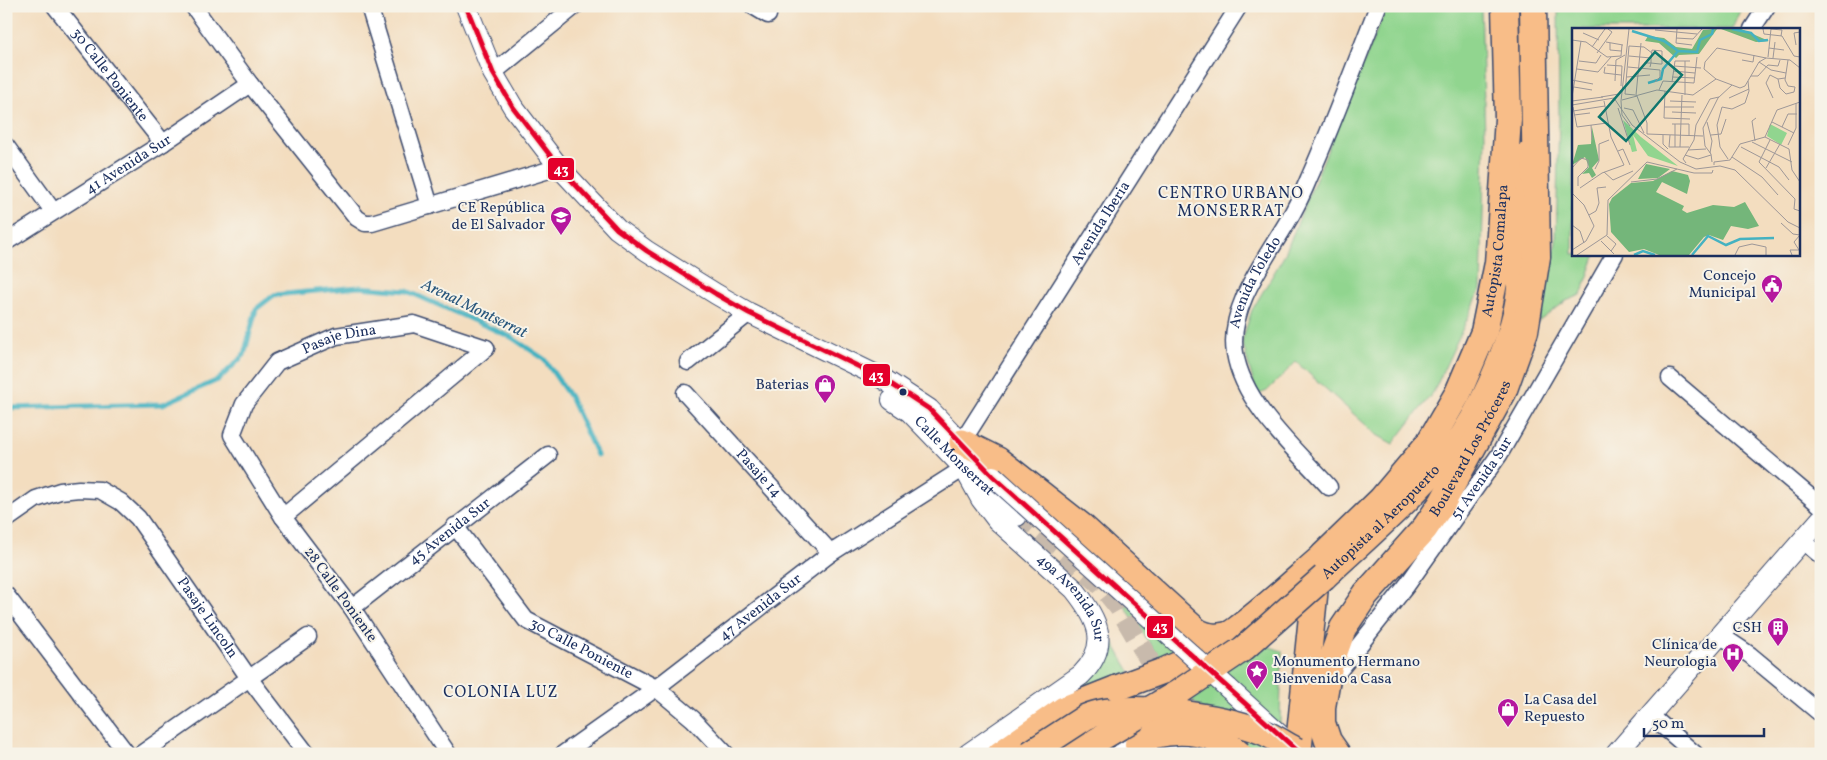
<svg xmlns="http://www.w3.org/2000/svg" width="1827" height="760" font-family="Vollkorn,serif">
<rect width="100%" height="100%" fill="#f7f3e8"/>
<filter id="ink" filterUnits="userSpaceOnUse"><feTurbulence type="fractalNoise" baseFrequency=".02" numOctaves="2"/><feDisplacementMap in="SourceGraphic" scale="10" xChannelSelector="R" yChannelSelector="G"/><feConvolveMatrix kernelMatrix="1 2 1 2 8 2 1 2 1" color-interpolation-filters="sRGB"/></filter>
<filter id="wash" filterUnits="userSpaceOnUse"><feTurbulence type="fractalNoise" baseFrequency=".0096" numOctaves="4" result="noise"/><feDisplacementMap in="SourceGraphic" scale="20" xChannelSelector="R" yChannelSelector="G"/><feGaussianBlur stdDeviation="1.12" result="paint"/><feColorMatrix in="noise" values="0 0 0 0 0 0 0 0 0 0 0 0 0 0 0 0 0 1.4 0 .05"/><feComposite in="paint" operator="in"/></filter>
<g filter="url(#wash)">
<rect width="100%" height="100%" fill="#f3ddbf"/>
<!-- green -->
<g fill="#91d58f" stroke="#568276">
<path d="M1387,6h94l4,130 -4,153 -47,102 -41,53 -16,-9 -81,-73 -29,29 -10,4 -15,-54 10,-31 32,-54z"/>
<path d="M1558,6h184l-10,23h-159v225h23l-15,41 -15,6 -28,21 18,-80 3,-127z"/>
<path d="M1118,596l60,53 -18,10z"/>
<path d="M1107,632l24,41 -52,21 -7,-6z"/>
<path d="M1238,636l44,15 -3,103h-29l-77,-72z"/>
</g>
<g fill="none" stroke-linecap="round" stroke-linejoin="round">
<!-- stream -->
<path stroke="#45b2c1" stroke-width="5" d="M6,408l157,-4 55,-24 26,-25 12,-46 18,-14 85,-8 48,4 104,46 33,22 26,38 27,58"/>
</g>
</g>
<g filter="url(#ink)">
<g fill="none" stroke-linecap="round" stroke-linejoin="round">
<!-- tertiary-tunnel -->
<path stroke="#c8baac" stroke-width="20" stroke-dasharray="20 10" stroke-linecap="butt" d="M1017,516l81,66 21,26 41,71 9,37 39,38"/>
<!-- minor casing -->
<g stroke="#3b496d" stroke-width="19">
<g id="minor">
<path id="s1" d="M55,6l108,137"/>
<path d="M193,6l57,78 107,134 8,5h7l187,-56"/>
<path d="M369,6l61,200"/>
<path d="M753,6l15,9"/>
<path d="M1752,29l15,-23"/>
<path d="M493,73l82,-67"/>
<path d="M6,146l47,65"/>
<path id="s2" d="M6,242l157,-99 87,-59"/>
<path d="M688,362l61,-49"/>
<path d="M1670,378l151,128"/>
<path id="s3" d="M685,393l146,160"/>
<path id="s4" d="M962,442l277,-436"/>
<path id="s5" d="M1329,487c-34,-38 -86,-83 -94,-134 -8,-49 36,-100 58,-141 6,-11 11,-22 16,-34 25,-56 46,-114 69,-172"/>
<path d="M283,517l203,-169"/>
<path id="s6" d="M6,520l30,-21 24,-8 19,-2 21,1 21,12 17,16 111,160 58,76"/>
<path id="s7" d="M455,526l71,94 130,68 37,31 33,35"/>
<path d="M1802,540l19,16"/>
<path d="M6,595l121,159"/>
<path id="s8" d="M352,608l196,-153"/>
<path d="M1720,635l30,20 71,59"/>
<path id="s9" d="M1330,682l77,-97 92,-130 116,-201"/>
<path d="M1650,715l45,39"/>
<path d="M141,754l167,-117"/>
<path id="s10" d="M448,754l-96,-146 -69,-91 -51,-82 12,-31 33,-42 59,-26 78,-12 72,24"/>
<path id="s11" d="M563,754l93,-66 175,-135 133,-85"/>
</g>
</g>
<!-- tertiary casing -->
<g stroke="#3b496d" stroke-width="22">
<g id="tertiary">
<path d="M466,6l27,67 20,34 46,60 58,62 30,22 69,43 33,19 133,65 47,31 64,67"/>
<path id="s12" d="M892,400l18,12 54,56 53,48"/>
<path id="s13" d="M964,468l17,31 16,21 77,69c23,29 38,55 7,86l-113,79"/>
<path d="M1228,688l54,49"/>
<path d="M1121,754l17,-10 28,2 16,8"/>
<path d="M1616,754l205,-235"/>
</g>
</g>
<!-- primary casing -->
<g stroke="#3b496d" stroke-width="28">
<g id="primary">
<path d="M962,442l36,18 84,66 115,105c13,7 22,6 36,2"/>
<path id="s14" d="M1324,577c44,-41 91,-81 129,-128 27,-35 53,-95 63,-138 11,-50 -1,-104 9,-155"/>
<path d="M1163,671c64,-25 110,-72 161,-116"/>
<path d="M1000,754l64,-45 53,-21"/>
<path d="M1075,754l21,-13"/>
</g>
</g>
<!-- trunk casing -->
<g stroke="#3b496d" stroke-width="29">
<g id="trunk">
<path d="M1138,744l16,-9"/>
<path id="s15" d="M1298,754l19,-187 7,-12 57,-55 48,-57 29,-50 26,-61 14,-69 10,-144 -3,-113"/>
<path id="s16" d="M1337,754l-9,-13 -6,-18v-16l7,-40 14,-39 23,-34 59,-66 17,-25 61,-111 22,-61 12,-74 -4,-251"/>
</g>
</g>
<!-- minor -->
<use href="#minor" stroke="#fff" stroke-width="16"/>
<!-- tertiary -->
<use href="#tertiary" stroke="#fff" stroke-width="20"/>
<!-- primary -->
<use href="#primary" stroke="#f8bd88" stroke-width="25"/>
<!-- trunk -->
<use href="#trunk" stroke="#f8bd88" stroke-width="26"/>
<!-- tertiary-bridge casing -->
<g stroke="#3b496d" stroke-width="22" stroke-linecap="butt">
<path id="tertiary-bridge" d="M993,476l235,212"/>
</g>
<!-- primary-bridge casing -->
<g stroke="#3b496d" stroke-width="28" stroke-linecap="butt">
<g id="primary-bridge">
<path d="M1117,688l46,-17"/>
<path d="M1096,741l83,-49 64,-43 81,-72"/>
<path d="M1029,754l57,-37c40,-17 136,-1 177,15 11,5 22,12 33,18"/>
</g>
</g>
<!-- trunk-bridge casing -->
<g stroke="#3b496d" stroke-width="29" stroke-linecap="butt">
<path id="trunk-bridge" d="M1154,735c31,-7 61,-3 85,19"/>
</g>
<!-- tertiary-bridge -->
<use href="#tertiary-bridge" stroke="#fff" stroke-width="20"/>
<!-- primary-bridge -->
<use href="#primary-bridge" stroke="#f8bd88" stroke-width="25"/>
<!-- trunk-bridge -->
<use href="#trunk-bridge" stroke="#f8bd88" stroke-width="26"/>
<!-- bus-1 casing -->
<g stroke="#f7f3e8" stroke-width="9">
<path id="bus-1" d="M466,6l27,67 20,34 46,60 58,62 30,22 69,43 33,19 133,65 47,31 64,67 308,278"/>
</g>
<!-- bus-1 -->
<use href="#bus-1" stroke="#e4002b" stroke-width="5"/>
</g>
</g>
<!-- icons -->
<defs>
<g id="school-pin" transform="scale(1.125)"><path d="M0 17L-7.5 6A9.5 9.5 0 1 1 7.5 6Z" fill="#b5179e" stroke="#f7f3e8"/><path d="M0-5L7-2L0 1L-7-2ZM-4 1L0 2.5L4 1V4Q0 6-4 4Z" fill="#fff"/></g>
<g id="civic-pin" transform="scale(1.125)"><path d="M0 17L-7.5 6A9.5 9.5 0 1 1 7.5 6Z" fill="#b5179e" stroke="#f7f3e8"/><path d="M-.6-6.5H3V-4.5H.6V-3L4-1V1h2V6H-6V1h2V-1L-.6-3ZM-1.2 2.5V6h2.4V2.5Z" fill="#fff"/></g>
<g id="shop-pin" transform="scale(1.125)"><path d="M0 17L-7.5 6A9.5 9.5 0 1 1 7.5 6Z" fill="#b5179e" stroke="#f7f3e8"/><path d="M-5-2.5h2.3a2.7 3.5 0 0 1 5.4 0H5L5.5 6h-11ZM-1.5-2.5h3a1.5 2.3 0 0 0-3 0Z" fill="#fff"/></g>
<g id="building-pin" transform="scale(1.125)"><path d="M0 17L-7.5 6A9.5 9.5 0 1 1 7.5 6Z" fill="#b5179e" stroke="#f7f3e8"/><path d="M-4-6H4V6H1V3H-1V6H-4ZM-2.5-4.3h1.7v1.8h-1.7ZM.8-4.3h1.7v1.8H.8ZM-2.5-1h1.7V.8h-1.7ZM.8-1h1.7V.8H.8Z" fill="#fff"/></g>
<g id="hospital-pin" transform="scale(1.125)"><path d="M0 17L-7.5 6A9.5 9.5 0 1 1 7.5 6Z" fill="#b5179e" stroke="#f7f3e8"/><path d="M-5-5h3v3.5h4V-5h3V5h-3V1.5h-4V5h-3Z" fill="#fff"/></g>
<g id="sight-pin" transform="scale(1.125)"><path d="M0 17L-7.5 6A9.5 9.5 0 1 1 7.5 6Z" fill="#b5179e" stroke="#f7f3e8"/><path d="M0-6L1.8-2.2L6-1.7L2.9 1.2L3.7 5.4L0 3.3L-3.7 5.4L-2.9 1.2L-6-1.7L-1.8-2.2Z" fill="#fff"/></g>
</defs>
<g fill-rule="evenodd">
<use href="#school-pin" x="561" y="217"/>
<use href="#civic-pin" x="1772" y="285"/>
<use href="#shop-pin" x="825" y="385"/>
<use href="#building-pin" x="1778" y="628"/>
<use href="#hospital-pin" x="1733" y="654"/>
<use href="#sight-pin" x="1257" y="671"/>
<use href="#shop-pin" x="1508" y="709"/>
</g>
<!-- markers -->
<circle fill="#1b2f5e" stroke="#f7f3e8" stroke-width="2" cx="903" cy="392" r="4.5"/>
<g text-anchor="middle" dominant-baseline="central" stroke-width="4" stroke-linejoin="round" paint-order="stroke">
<!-- street labels -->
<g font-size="15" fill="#1b2f5e" stroke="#f7f3e8">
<text stroke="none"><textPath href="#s1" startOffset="88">30 Calle Poniente</textPath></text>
<text stroke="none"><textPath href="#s2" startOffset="145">41 Avenida Sur</textPath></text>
<text stroke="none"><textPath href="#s4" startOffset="259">Avenida Iberia</textPath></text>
<text stroke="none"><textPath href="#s15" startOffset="562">Autopista Comalapa</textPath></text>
<text stroke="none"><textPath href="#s5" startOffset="241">Avenida Toledo</textPath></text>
<text stroke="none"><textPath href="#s10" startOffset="539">Pasaje Dina</textPath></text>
<text stroke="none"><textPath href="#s16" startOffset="354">Boulevard Los Próceres</textPath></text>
<text stroke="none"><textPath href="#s12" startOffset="84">Calle Monserrat</textPath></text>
<text stroke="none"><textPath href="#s3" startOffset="109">Pasaje 14</textPath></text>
<text stroke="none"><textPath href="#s9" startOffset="254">51 Avenida Sur</textPath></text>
<text stroke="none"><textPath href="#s14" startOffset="79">Autopista al Aeropuerto</textPath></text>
<text stroke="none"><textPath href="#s8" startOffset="124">45 Avenida Sur</textPath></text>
<text transform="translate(340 595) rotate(54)">28 Calle Poniente</text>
<text stroke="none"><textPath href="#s13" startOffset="171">49a Avenida Sur</textPath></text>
<text stroke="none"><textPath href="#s11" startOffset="246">47 Avenida Sur</textPath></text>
<text stroke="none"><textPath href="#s6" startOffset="271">Pasaje Lincoln</textPath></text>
<text stroke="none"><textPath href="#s7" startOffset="180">30 Calle Poniente</textPath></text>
</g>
<!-- poi labels -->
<g font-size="15" fill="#1b2f5e" stroke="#f7f3e8" text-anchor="end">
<text x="545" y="208">CE República<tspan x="545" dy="17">de El Salvador</tspan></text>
<text x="1756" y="276">Concejo<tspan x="1756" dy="17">Municipal</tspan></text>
<text x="809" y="385">Baterias</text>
<text x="1762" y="628">CSH</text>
<text x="1717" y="645">Clínica de<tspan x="1717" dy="17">Neurologia</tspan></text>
<text x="1273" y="662" text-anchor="start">Monumento Hermano<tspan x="1273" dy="17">Bienvenido a Casa</tspan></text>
<text x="1524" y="700" text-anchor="start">La Casa del<tspan x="1524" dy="17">Repuesto</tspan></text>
</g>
<!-- neighbourhood labels -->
<g font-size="16" letter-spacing="1" fill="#1b2f5e" stroke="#f7f3e8">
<text x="1231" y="194">CENTRO URBANO<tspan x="1231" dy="18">MONSERRAT</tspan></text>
<text x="501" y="693">COLONIA LUZ</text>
</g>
<!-- water labels -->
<g font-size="16" font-style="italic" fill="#28567c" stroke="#f7f3e8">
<text transform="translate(474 309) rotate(26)">Arenal Montserrat</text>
</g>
</g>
<!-- overview -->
<g transform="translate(1572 28)">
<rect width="228" height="228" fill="#f3ddbf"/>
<path d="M51,92l18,17 37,29 -30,-10 -15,-21 4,16 -5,1zM198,96l17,9 -6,12 -14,-9z" fill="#91d58f"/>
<path d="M145,1l-18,25 -20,1 -3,3 -17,-15 -14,-2 3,-5 16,2 12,9 16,2 11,-19zM149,1h20l28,12 -13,1zM20,99l7,33 -7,8 4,7 -4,3 -3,-5 -7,1 7,-7 -4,-10 -13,8 6,-20 13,-1zM74,136l24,5 -12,9 -20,1zM100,143l16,4 2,6 -3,13 -25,-12 -6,10 28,14 -2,4 5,3 26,-8 21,2 11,-5 14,24 -11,3 -17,-3 -8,14 -14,-5 -5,2 -15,18h-30l-15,-6 -15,3 -18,-20 -2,-28 3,-6 19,-15 22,-2z" fill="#74b67a"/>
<path fill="none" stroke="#45b2c1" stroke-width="2.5" d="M160,1l19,4 8,8 9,-1M60,3l32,10 14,10 19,1 3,-12 12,-6 1,-5M76,55l13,-4 2,-10 15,-18M62,227l9,-4 12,4M120,227l16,-19 18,9 14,-6 34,-1"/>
<path fill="none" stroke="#9d9798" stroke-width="1" d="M57,1l-8,72 1,14 8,11M105,1l-1,14 16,2M191,1l1,5 18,2 12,20 6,1M83,2l42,4M11,5l16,7M104,10l17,1 9,-10M0,12l14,2 21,15 14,-1 1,-11M34,14l17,3M38,15v7l11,1M224,17l-2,-12 6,-1M57,18l-4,48 10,1M57,18l15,1 8,6M20,19l13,-18M197,20l15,2M25,25l15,-21 -4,-3M57,28l22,2M196,29l3,-28 11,1 -1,6M194,30l-49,-10 -12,14 -1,7 12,10 24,9 5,-2 14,-24 7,-4 24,2 10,8M201,30l2,-16M170,32l11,2 1,-7M7,33l17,2 5,-8M113,33v34M187,34l12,8 15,3M72,35h7l9,1h2v-13l-10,-1 -1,8v5l-1,4M35,37l15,1 -1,20M102,38l27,2M33,39l-1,6 17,2M56,39l32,3v7l-5,5M5,41l21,3 13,-15M101,43l22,2M179,48h7l10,-11 10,1 2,-6M55,49l23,-2M100,49l23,1M213,50l-7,1 2,9 6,6 8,-2 1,-5 -7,-1 -3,-6 3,-20M0,52l21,4M43,53l1,-21 9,-5M100,54l3,-21h15M2,59l18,3M87,62l4,-9 31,2 3,-26M93,63l-1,27 26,1M64,67l5,-52M63,68l22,-6 36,5 23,-16M65,68l10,27v11M0,69l9,-56M29,69l18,-3 2,-4M157,70l20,-9M201,70l-7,-15 4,-8 8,4M50,72l15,-4M0,73l31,-4M32,73l7,36M98,73l26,1M0,77l42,-7 18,27 48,37 16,7 24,-3 15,4 53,52 12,6M1,79l4,20 30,-4M92,79h30M150,79l-5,18 3,22 8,12M150,79l10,2 13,-6 4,-12 -1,-10M46,80l12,37M52,80l9,2 11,23M1,83l32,-5M100,84l24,1M2,87l16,-2M135,94l5,19 -2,12M200,94l22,11M100,96h17v12M19,97l1,15M210,99l6,-13h9M75,106l56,2M91,107v9l5,5M98,107l-1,12h20M139,107l10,-1 5,-15M193,109l24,12 3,21 8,12M198,112l-11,22 36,37 -1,10 6,2M183,113l-3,-20 4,-3M180,114l40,20M216,117l8,-17v-25M103,119v-23M108,119l2,-52M169,119l38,20 10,13M116,122l18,-1M46,123l5,-2 7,16M113,127l13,4 13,-4M160,129l30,20 16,18M140,134l-1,-8 -6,-8 -2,-18 15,-30 14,-13M114,135l-3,-4 11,-19 2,-15 14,-26 9,-2M142,137v-3l16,-2 10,-16 25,-7 12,-27 23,-8M0,140l9,-10 7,2v7l-10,10v9M194,140l14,-24M23,141l4,-8v-17l10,-4M32,144l9,8 20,-9M59,154l26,-3 20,-10M8,160l22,-15 22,-8 -13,-28M0,165l12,12 10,21 -8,15 -14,9M17,187l7,-4 3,-8 -2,-15 9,-1M209,195l12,11 7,1M0,197l8,6 4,12M35,208l9,8 -5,7M29,213l13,13M5,227l30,-20 1,-35 39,-38 47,11h18l1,-3M163,227l4,-8 13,-3 14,3v8M220,227l-2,-5h9l-5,-8 6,-7"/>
<path fill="#0f766e" fill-opacity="0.15" stroke="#0f766e" stroke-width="2.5" d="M83,24l27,23 -56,66 -27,-24z"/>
<rect width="228" height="228" fill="none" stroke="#1b2f5e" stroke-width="2.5"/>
</g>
<g stroke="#f7f3e8" stroke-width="2">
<rect x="547" y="157" width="28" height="24" rx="5" fill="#e4002b"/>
<rect x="862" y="363" width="29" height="24" rx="5" fill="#e4002b"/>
<rect x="1146" y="615" width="28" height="24" rx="5" fill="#e4002b"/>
</g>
<g font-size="14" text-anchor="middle" font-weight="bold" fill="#fff">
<text x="561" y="174">43</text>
<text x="876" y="380">43</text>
<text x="1160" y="631">43</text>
</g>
<!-- margin -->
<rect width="1827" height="760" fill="none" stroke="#f7f3e8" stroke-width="25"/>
<!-- scale -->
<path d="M1644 728v8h120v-8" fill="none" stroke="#1b2f5e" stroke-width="2.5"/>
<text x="1652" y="728" font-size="15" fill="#1b2f5e" stroke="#f7f3e8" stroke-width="4" paint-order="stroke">50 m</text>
</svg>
